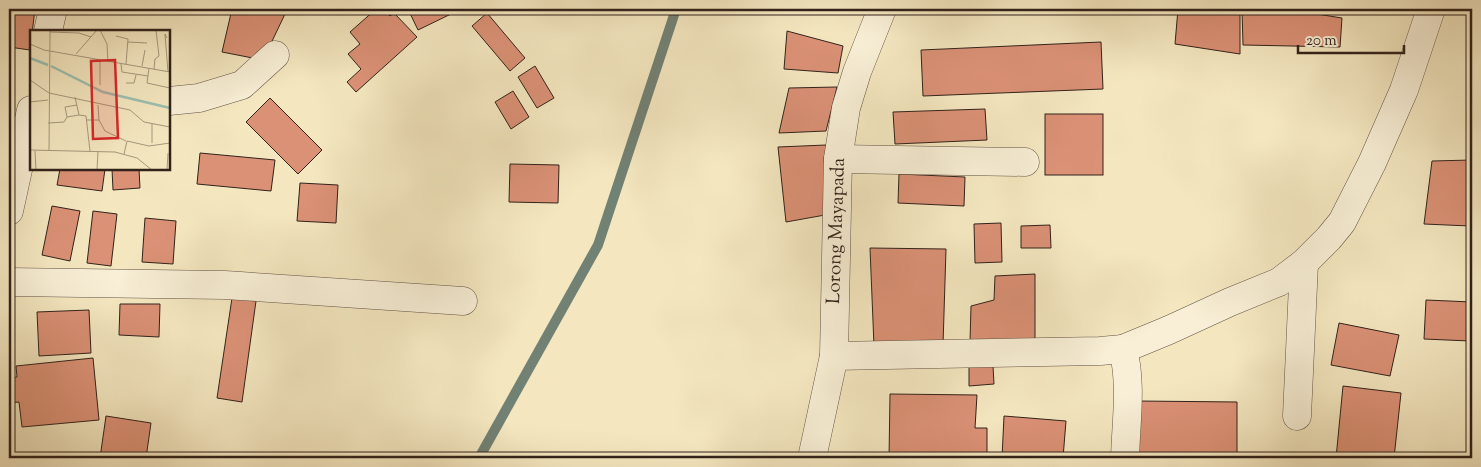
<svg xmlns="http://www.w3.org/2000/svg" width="1481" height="467" font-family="'Sorts Mill Goudy',serif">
<rect width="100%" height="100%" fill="#f4e7c0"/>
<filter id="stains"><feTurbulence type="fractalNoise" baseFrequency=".004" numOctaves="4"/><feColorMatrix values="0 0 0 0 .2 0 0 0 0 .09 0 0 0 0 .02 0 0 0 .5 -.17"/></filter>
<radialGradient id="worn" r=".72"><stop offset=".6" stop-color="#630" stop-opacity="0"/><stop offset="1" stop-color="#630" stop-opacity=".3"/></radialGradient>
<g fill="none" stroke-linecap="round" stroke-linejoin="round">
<!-- stream -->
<path stroke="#718174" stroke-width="10" d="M479,458l119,-213 78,-236"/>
</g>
<!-- building -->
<g fill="#db9176" stroke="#31221a">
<path d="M9,9h26l-5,41 -21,-3z"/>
<path d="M232,9h15l38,5 -22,46 -41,-8z"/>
<path d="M376,9h7l7,7 4,-3 23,24 -61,55 -9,-10 14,-13 -13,-15 12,-10 -10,-12z"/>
<path d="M408,9h43l2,4 -35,17z"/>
<path d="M1178,9h62v45l-65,-10z"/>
<path d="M1242,9h50v1l50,8 -2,29 -97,-2z"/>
<path d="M487,13l38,45 -15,13 -38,-45z"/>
<path d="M787,31l56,15 -5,27 -54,-4z"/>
<path d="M1101,42l2,47 -180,7 -2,-46z"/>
<path d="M535,66l19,32 -17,10 -19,-31z"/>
<path d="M837,87l-11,44 -47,2 10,-45z"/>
<path d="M513,91l16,26 -18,12 -16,-27z"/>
<path d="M270,98l52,52 -24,24 -52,-52z"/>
<path d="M985,109l2,31 -92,4 -2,-32z"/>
<rect x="1045" y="114" width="58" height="61"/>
<path d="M826,145l-1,70 -39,7 -8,-75z"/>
<path d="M200,153l75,7 -4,31 -74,-7z"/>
<path d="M1472,160v48l-2,18 -46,-2 8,-63z"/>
<path d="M510,164l49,1 -1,38 -49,-1z"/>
<path d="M60,169h45l-3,22 -45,-6z"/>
<path d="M112,169h27l1,19 -27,2z"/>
<path d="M899,174l66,3 -1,29 -66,-3z"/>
<path d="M300,183l38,2 -2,38 -39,-2z"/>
<path d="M52,206l28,5 -10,50 -28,-6z"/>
<path d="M93,211l24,3 -6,52 -24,-3z"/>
<path d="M145,218l31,3 -3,43 -31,-2z"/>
<path d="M1001,223l1,39 -27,1 -1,-39z"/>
<path d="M1050,225l1,23h-30v-22z"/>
<path d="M870,248l76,1 -3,96 -69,1z"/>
<path d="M1035,274v65l-65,3 1,-36 23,-6 1,-24z"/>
<path d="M232,298l24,3 -14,101 -25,-4z"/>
<path d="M1426,300l46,2 -2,39 -46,-2z"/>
<path d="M120,304h40l-1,33 -40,-2z"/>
<path d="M89,310l2,43 -52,3 -2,-44z"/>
<path d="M1339,323l60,12 -9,41 -59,-11z"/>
<path d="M93,358l6,62 -77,7 -3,-25 -10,1v-25l8,-1 -1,-11z"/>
<path d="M969,365l24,1 1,18 -25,2z"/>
<path d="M1343,386l58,7 -7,65h-58z"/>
<path d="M890,394l87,1 -2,33h12v30h-98z"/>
<path d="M1138,401l99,1v56h-99z"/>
<path d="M106,416l45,7 -5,35h-46z"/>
<path d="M1004,416l62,5 -3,37h-61z"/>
</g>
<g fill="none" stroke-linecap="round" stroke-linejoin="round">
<!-- minor casing -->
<g stroke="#625344" stroke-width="29">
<g id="minor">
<path d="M48,31l5,-22"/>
<path d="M169,101l30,-3 43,-13 33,-30"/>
<path d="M838,159l187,3"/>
<path d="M9,211l22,-101"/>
<path d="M9,282l216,3 238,16"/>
<path d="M1123,349l46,-19 61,-28 49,-20 25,-19 25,-25 13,-16 30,-59 32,-73 27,-81"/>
<path d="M834,356l266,-5 23,-2c9,35 3,73 2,109"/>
<path d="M1297,416l7,-153"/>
<path d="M812,458l22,-102 4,-197 8,-51 11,-36 25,-63"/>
</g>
</g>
<!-- minor -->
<use href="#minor" stroke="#f8efd6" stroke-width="28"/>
</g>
<g text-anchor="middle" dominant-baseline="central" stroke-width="4" stroke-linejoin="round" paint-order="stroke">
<!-- street labels -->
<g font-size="19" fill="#31221a" stroke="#f8efd6">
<text transform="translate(837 231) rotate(-88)">Lorong Mayapada</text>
</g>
</g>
<!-- overview -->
<g transform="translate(30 30)">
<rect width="140" height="140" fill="#f4e7c0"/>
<path fill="none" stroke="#9cc0b0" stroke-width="2.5" d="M0,28l18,7M21,36l52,26 67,16"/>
<path fill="none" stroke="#a6987e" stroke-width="1" d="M70,0l7,14 1,18M20,2l29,1 12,4M86,6l12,3 -2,25M137,8l-2,-4 3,38M98,12l19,1M0,14l14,6 126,22M46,24l21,-24M91,34l1,8 26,4M112,36l3,-16M119,38l-2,15 23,5M124,39l1,-10 4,-3 -3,-26M0,50l19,13 81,17 14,12 26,5M96,53h8l2,-8M70,55v-25M45,67l4,18 7,1 4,35M0,72l18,-2M47,75l-12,2 2,10 12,-2M56,90h13l-1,-15M69,90l6,11 21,10M18,93l16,-1 3,-5M122,94v19M0,120l85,2 22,6 15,12M5,121l1,19M19,121l1,-121M94,124l3,-13 22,5 21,-3M67,140l1,-19M137,140l1,-17"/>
<path fill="#d62828" fill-opacity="0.15" stroke="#d62828" stroke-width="2.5" d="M85,30l3,78 -25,1 -2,-78z"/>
<rect width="140" height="140" fill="none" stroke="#31221a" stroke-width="2.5"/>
</g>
<!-- margin -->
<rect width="1481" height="467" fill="none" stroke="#f4e7c0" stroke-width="30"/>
<rect x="10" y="10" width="1461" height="447" fill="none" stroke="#31221a" stroke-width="2.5"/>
<rect x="15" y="15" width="1451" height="437" fill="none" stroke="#31221a"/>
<!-- scale -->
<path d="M1298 45v8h106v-8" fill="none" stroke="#31221a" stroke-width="2.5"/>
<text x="1306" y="45" font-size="15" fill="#31221a" stroke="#f8efd6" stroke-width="4" paint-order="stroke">20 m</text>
<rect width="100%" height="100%" filter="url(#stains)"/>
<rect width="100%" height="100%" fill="url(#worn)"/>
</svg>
